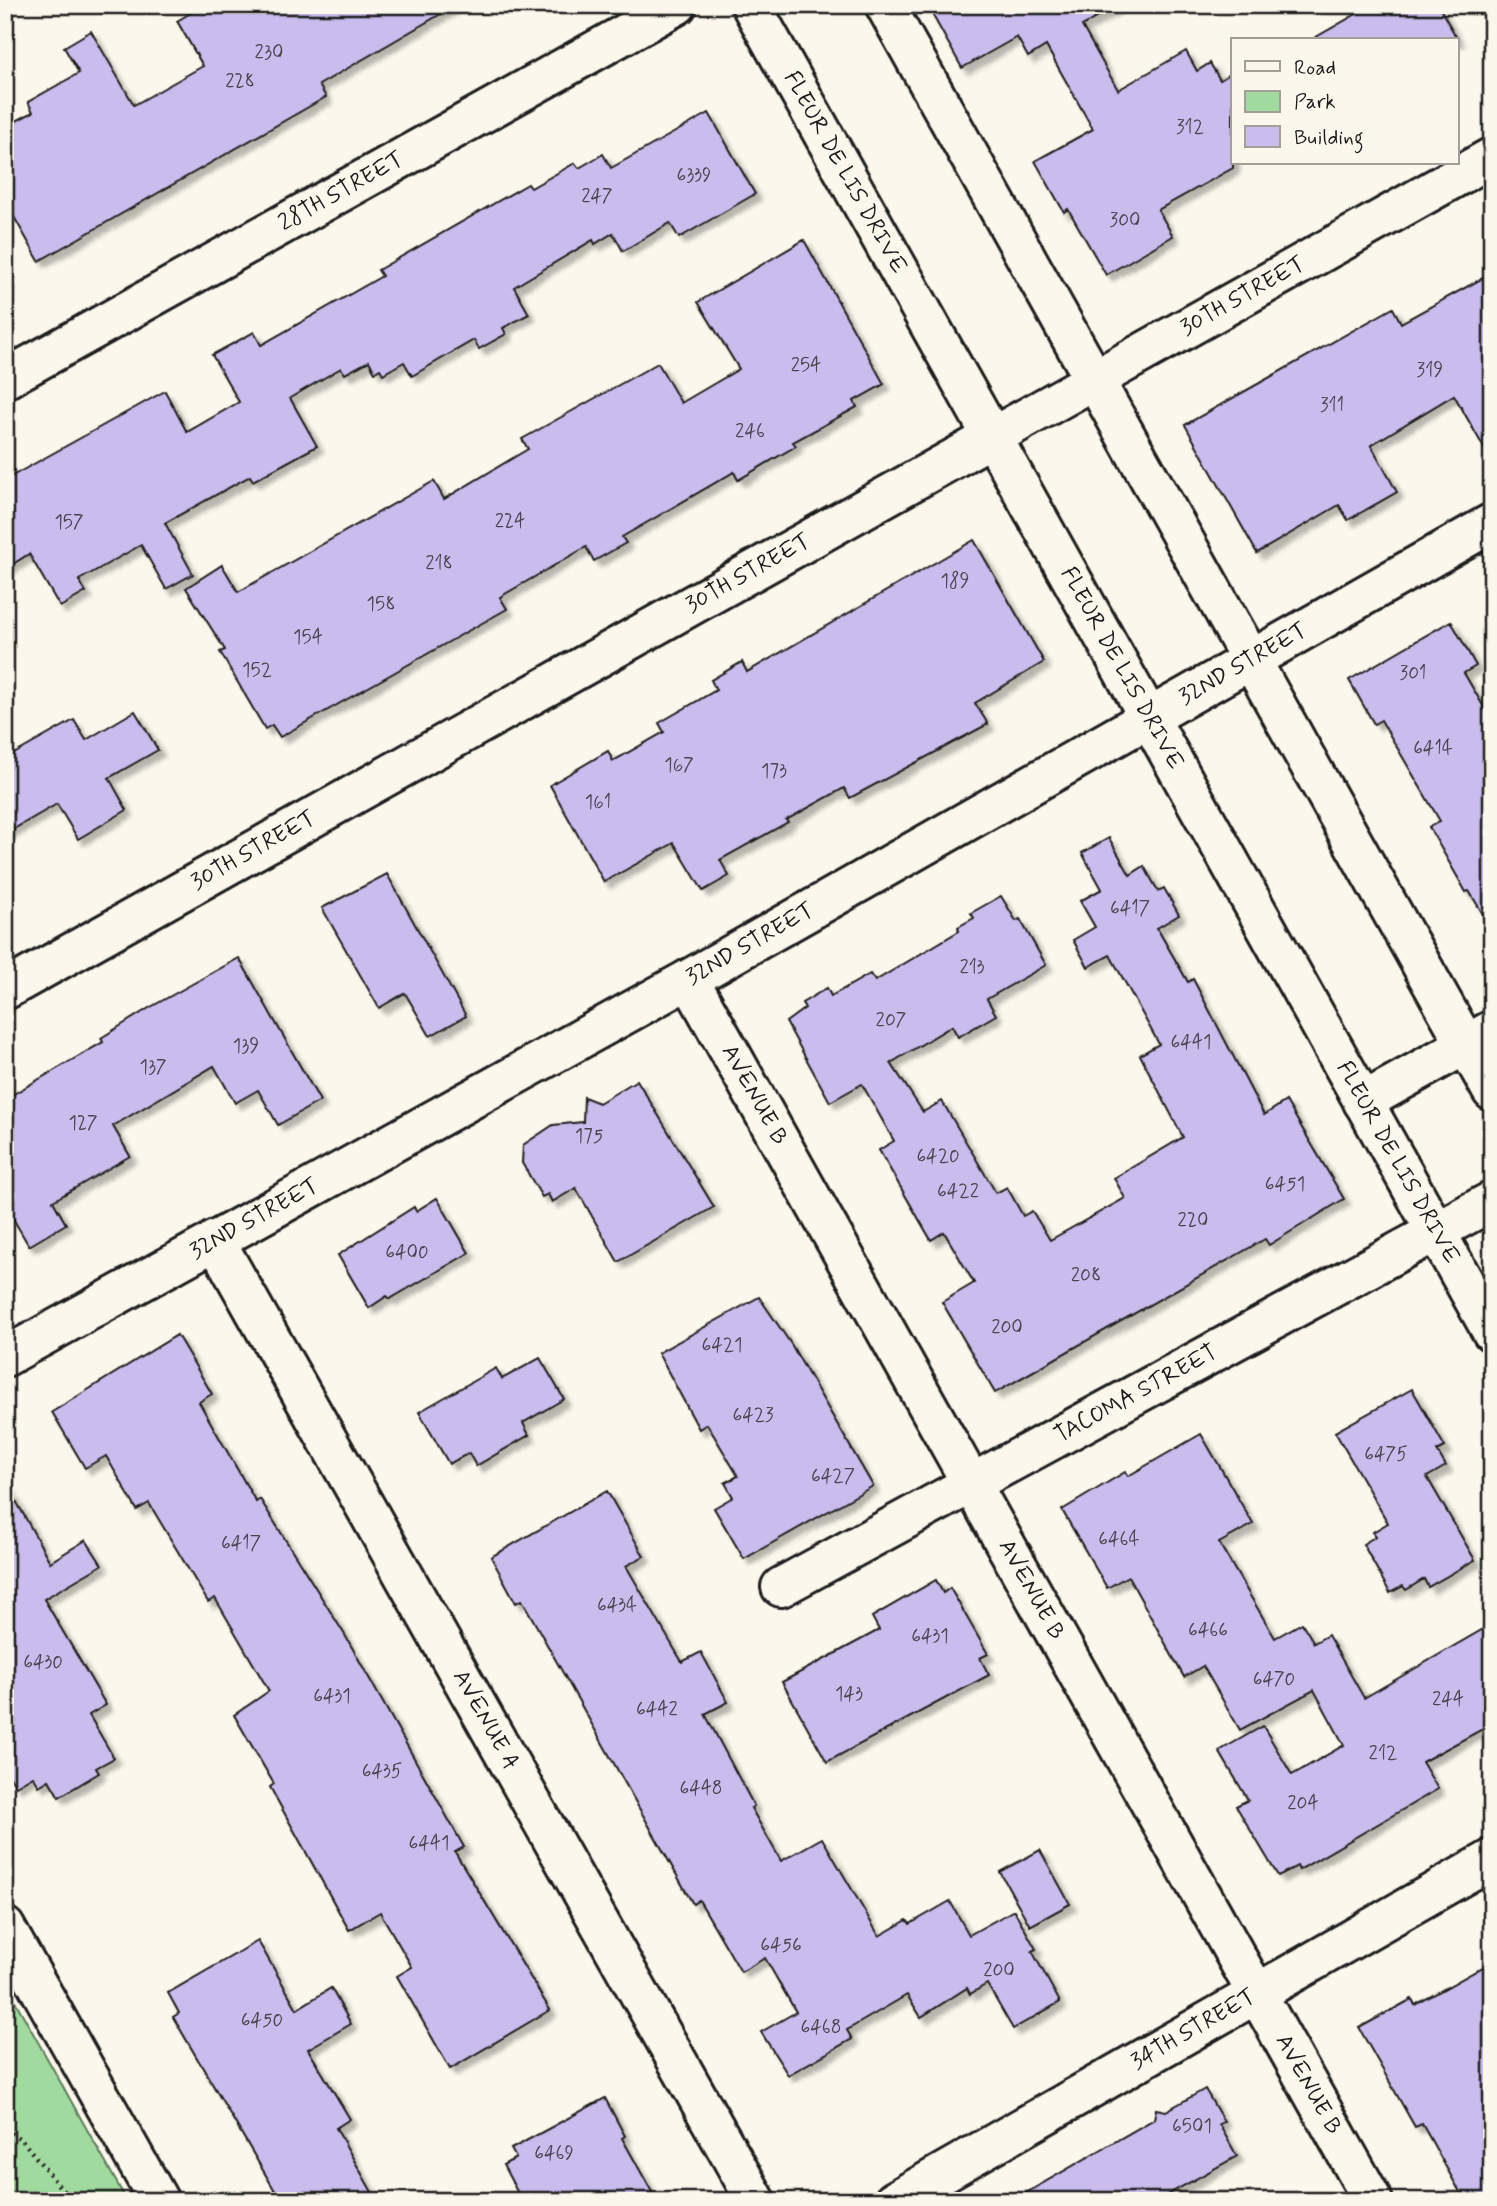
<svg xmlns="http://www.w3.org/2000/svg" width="1497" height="2206" font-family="Mynerve,sans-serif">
<defs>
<filter id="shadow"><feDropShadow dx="6" dy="6" stdDeviation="2" flood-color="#0004"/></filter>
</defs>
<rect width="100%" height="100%" fill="#fbf7ec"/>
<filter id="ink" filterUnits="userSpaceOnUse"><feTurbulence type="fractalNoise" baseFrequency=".0143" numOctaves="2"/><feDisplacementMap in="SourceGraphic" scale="14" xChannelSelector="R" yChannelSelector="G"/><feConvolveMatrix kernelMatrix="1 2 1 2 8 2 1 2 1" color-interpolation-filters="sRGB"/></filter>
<g filter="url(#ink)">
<!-- green -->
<path fill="#a1da9f" stroke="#5e7b5e" stroke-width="2" d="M5,1983l122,218h-122z"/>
<!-- building -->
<g fill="#cabced" stroke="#1c1c1c" stroke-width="2" filter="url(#shadow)">
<path d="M204,5h252l-137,80 7,12 -287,164 -34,-60v-74l28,-15 -5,-10 51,-29 -15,-26 27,-16 43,74 69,-39 -26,-45z"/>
<path d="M927,5h191l-36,21 36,64 68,-39 11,20 13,-8 10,17 13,-8v96l-75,42 15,26 -67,39 -38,-66 -4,3 -29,-51 58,-32 -47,-83 -18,11 -11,-20 -55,31z"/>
<path d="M1372,5h66l20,35h-147z"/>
<path d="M709,113l46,81 -76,44 -9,-15 -47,28 -10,-18 -18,11 -2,-4 -79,47 15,27 -26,14 3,6 -27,15 -5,-9 -62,36 -8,-14 -21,12 -3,-5 -5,3 -6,-11 -24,13 -4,-6 -51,30 27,48 -64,35 -3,-5 -85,47 28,51 -27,15 -25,-44 -62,35 7,12 -26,15 -31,-53 -24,15v-89l160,-89 22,41 52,-30 -27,-47 42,-23 7,13 121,-69 -4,-6 150,-86 3,4 44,-25 4,5 24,-14 8,14z"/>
<path d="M804,240l80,144 -30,17 3,6 -64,35 3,4 -58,34 -4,-8 -112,65 4,6 -32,18 -8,-14 -86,50 7,12 -227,128 -8,-12 -7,4 -45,-77 5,-2 -39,-62 36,-23 16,27 196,-111 10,18 84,-50 -6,-10 136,-76 23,40 58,-34 -41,-67z"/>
<path d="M1492,273v189l-38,-67 -83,50 26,47 -49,28 -9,-15 -82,48 -72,-128 208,-117 8,15z"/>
<path d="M974,540l70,122 -69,41 13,21 -138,74 -6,-10 -58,32 2,2 -68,38 9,16 -26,15 -29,-48 -70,39 -54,-97 58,-34 5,10 51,-29 -5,-9 57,-33 -5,-10 31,-18 5,10z"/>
<path d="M1451,621l25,45 -12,7 28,48v208l-23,-38 -3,1 -37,-65 11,-6 -59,-101 -7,4 -25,-44z"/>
<path d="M135,711l23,39 -49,28 18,32 -49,29 -21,-35 -52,30v-75l69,-39 12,20z"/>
<path d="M1109,838l21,37 14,-9 14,25 6,-3 15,27 -22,13 31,54 5,-3 71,136 22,-14 58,98 -75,46 -4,-6 -270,154 -53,-91 32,-19 -30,-51 -13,8 -52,-90 15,-9 -32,-57 -32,18 -44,-80 19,-14 -3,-5 25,-15 4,8 39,-22 5,7 84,-50 -1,-4 16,-9 -3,-5 30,-17 15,25 4,-2 26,46 -59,34 9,16 -38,22 -6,-11 -61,37 32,49 19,-11 54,92 11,-6 16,29 9,-5 18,29 75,-42 -11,-20 69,-41 -43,-82 19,-11 -49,-89 -22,12 -15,-27 22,-13 -15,-26 22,-12 -20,-36z"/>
<path d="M387,874l79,142 -36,20 -25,-43 -26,15 -57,-100z"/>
<path d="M239,958l81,143 -42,24 -20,-35 -23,13 -21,-37 -101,60 17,30 -77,45 13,23 -37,22 -24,-41v-106l98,-57 -2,-4 48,-30z"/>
<path d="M637,1080l77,127 -96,55 -42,-74 -24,14 -4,-8 -6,3 -20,-34 1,-18 30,-20 30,-3 1,-25 15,6z"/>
<path d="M437,1198l32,55 -79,46 -3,-3 -18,12 -31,-53 76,-48 2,4z"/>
<path d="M759,1297l32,47 82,142 -129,73 -30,-51 19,-11 -8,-14 13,-7 -31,-52 -8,5 -41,-76z"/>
<path d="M177,1335l35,59 -13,8 57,100 4,-3 85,136 119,212 -9,5 95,158 -100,59 -53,-93 15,-9 -32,-55 -31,18 -79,-143 4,-3 -40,-69 35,-24 -54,-93 -7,4 -59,-99 -12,7 -31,-54 -21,12 -33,-56z"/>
<path d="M540,1358l24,41 -41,24 6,12 -53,31 -7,-13 -20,11 -30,-52 77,-44 6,11z"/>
<path d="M1412,1389l33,58 -8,4 9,15 -19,11 48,83 -47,27 -4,-8 -18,11 -3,-4 -13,7 -27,-49 13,-8 -3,-4 15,-9 -53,-91z"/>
<path d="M1201,1434l52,90 -34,19 56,95 27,-15 12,20 14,-8 36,63 128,-74v100l-70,38 16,27 -139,81 -2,-4 -19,10 -42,-70 12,-6 -29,-49 44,-25 29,49 52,-30 -30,-55 -74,40 -37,-64 -19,11 -56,-101 -21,12 -45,-78 63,-38 3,4z"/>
<path d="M5,1481l45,81 36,-22 16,25 -58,34 62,106 -17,10 25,43 -18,10 3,5 -40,24 -10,-17 -10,6 -6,-10 -17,10 -11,-17z"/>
<path d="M607,1491l37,65 -18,10 56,96 19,-10 27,50 -23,12 49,92 -3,2 30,53 41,-23 57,98 28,-16 3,4 40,-23 19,34 45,-25 22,39 -4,2 28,51 -47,27 -26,-45 -17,10 -3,-6 -46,29 -14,-22 -60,35 5,9 -64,36 -27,-43 35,-20 -31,-54 -24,14 -42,-72 -6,4 -171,-304 -6,3 -25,-46z"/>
<path d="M936,1580l7,13 7,-5 38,66 -8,4 9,17 -162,87 -45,-80 97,-52 -7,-13z"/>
<path d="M1040,1850l30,54 -40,22 -30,-54z"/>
<path d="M258,1941l39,68 34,-21 20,36 -43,25 42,70 -14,9 41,73h-96l-108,-184 6,-4 -11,-20z"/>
<path d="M1492,1962v239h-27l-43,-77 -7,3 -56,-99 53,-29 3,6z"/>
<path d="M1205,2089l19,33 -5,2 18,32 -81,45h-144l142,-82 2,-10 10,2z"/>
<path d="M605,2098l20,38 -3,2 35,63h-135l-19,-36 13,-7 -5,-9z"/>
</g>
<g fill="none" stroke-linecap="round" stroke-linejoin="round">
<!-- street casing -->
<g stroke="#1c1c1c" stroke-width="44">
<g id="street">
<path id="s1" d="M751,5l741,1327"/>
<path d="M885,5l607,1086"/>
<path id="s2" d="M5,379l672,-374"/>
<path id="s3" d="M689,979l684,1222"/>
<path id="s4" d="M5,990l1487,-833"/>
<path d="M1363,1102l129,-72"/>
<path id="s5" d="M215,1240l541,961"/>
<path id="s6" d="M5,1357l684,-378 803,-456"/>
<path id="s7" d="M781,1587l711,-386"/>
<path id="s8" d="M894,2201l598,-342"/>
</g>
</g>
<!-- secondary casing -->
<g stroke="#1c1c1c" stroke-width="44">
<path id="secondary" d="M5,1927l154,274"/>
</g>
<!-- path -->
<path stroke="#1c1c1c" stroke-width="4.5" stroke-dasharray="2 5" stroke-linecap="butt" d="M5,2129l17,11 49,61"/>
<!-- street -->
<use href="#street" stroke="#fbf7ec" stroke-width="38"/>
<!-- secondary -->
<use href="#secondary" stroke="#fbf7ec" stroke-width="38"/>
</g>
</g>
<g text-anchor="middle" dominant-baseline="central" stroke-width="7" stroke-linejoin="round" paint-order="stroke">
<!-- number labels -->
<g font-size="19" fill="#484450">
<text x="269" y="52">230</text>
<text x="240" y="81">228</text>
<text x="1190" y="127">312</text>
<text x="694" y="175">6339</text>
<text x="597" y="196">247</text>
<text x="1125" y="220">300</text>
<text x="806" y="365">254</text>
<text x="1430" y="370">319</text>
<text x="1332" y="405">311</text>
<text x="750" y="431">246</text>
<text x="510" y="521">224</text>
<text x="69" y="522">157</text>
<text x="439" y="563">218</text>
<text x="955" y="581">189</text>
<text x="381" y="604">158</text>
<text x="308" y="637">154</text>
<text x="257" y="670">152</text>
<text x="1413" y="673">301</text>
<text x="1433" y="748">6414</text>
<text x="679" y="765">167</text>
<text x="774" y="771">173</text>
<text x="598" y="802">161</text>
<text x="1130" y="908">6417</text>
<text x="972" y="967">213</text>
<text x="891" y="1020">207</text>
<text x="1191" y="1042">6441</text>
<text x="246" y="1046">139</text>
<text x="153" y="1067">137</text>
<text x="83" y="1123">127</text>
<text x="589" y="1136">175</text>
<text x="938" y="1156">6420</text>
<text x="1285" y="1184">6451</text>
<text x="958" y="1191">6422</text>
<text x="1193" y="1220">220</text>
<text x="407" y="1252">6400</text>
<text x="1086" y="1275">208</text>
<text x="1007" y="1327">200</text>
<text x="722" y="1345">6421</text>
<text x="753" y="1415">6423</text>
<text x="1386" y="1454">6475</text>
<text x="833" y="1476">6427</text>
<text x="1119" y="1539">6464</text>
<text x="241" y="1543">6417</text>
<text x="617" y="1605">6434</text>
<text x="1208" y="1630">6466</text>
<text x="930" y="1636">6431</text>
<text x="43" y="1662">6430</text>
<text x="1274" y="1679">6470</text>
<text x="849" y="1694">143</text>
<text x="332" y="1696">6431</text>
<text x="1448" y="1699">244</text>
<text x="657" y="1709">6442</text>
<text x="1383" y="1753">212</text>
<text x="382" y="1771">6435</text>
<text x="701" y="1788">6448</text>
<text x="1303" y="1803">204</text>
<text x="429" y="1843">6441</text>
<text x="781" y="1945">6456</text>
<text x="999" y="1970">200</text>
<text x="262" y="2020">6450</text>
<text x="821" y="2027">6468</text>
<text x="1192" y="2126">6501</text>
<text x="554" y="2153">6469</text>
</g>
<!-- street labels -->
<g font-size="23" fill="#1c1c1c" stroke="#fbf7ec">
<text stroke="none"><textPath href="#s1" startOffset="192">FLEUR DE LIS DRIVE</textPath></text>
<text stroke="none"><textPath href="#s2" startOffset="385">28TH STREET</textPath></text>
<text stroke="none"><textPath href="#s4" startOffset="1419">30TH STREET</textPath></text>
<text stroke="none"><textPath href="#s4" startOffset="852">30TH STREET</textPath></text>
<text stroke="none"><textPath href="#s6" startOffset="1419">32ND STREET</textPath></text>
<text stroke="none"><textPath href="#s1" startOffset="760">FLEUR DE LIS DRIVE</textPath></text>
<text stroke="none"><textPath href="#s4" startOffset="285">30TH STREET</textPath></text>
<text stroke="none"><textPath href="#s6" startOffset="852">32ND STREET</textPath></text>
<text stroke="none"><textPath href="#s3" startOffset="133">AVENUE B</textPath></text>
<text stroke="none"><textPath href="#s1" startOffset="1326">FLEUR DE LIS DRIVE</textPath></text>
<text stroke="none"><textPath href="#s6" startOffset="285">32ND STREET</textPath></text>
<text stroke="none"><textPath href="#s7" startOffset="404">TACOMA STREET</textPath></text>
<text stroke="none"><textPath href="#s3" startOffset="700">AVENUE B</textPath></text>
<text stroke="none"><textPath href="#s5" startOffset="551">AVENUE A</textPath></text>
<text stroke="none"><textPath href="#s8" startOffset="345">34TH STREET</textPath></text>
<text stroke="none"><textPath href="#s3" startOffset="1267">AVENUE B</textPath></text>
</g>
</g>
<!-- margin -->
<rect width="1497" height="2206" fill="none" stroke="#fbf7ec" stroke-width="28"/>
<rect x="14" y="14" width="1469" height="2178" fill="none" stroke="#1c1c1c" stroke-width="2.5" filter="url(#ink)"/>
<!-- legend -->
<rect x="1231" y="38" width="228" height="126" fill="#fbf7ec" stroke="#a29f99" stroke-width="2"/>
<rect x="1245" y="61" width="35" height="10" fill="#fbf7ec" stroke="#a29f99" stroke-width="2"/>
<text x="1294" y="74" font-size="21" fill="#1c1c1c">Road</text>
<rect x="1245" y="91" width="35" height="21" fill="#a1da9f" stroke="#a29f99" stroke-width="2"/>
<text x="1294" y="108" font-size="21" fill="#1c1c1c">Park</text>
<rect x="1245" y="126" width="35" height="21" fill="#cabced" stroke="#a29f99" stroke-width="2"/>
<text x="1294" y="144" font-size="21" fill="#1c1c1c">Building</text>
</svg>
